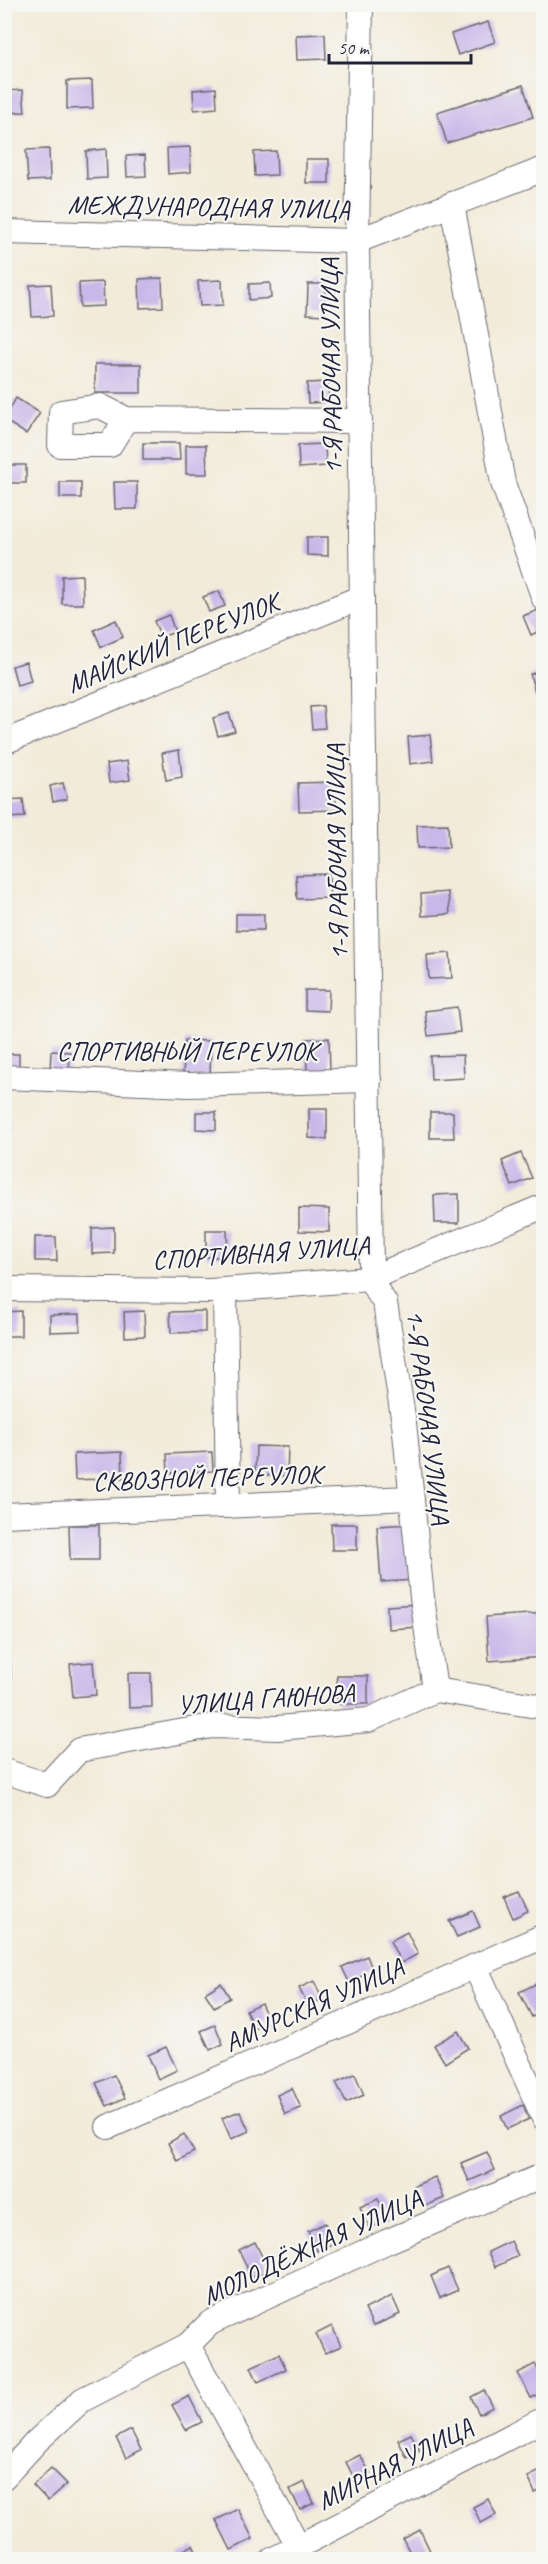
<svg xmlns="http://www.w3.org/2000/svg" width="548" height="2564" font-family="Caveat,sans-serif">
<rect width="100%" height="100%" fill="#f6f6f2"/>
<filter id="ink" filterUnits="userSpaceOnUse"><feTurbulence type="fractalNoise" baseFrequency=".0167" numOctaves="2"/><feDisplacementMap in="SourceGraphic" scale="12" xChannelSelector="R" yChannelSelector="G"/><feConvolveMatrix kernelMatrix="1 2 1 2 8 2 1 2 1" color-interpolation-filters="sRGB"/></filter>
<filter id="wash" filterUnits="userSpaceOnUse"><feTurbulence type="fractalNoise" baseFrequency=".008" numOctaves="4" result="noise"/><feDisplacementMap in="SourceGraphic" scale="24" xChannelSelector="R" yChannelSelector="G"/><feGaussianBlur stdDeviation="1.35" result="paint"/><feColorMatrix in="noise" values="0 0 0 0 0 0 0 0 0 0 0 0 0 0 0 0 0 1.4 0 .05"/><feComposite in="paint" operator="in"/></filter>
<g filter="url(#wash)">
<rect width="100%" height="100%" fill="#f2ebd9"/>
<g id="blocks">
<!-- building -->
<g fill="#c8b7e9">
<path d="M488,22l7,20 -37,13 -7,-21z"/>
<path d="M325,34l1,25 -29,1 -1,-25z"/>
<path d="M92,80l1,28 -26,1v-28z"/>
<path d="M523,85l10,32 -86,26 -10,-31z"/>
<path d="M216,88l1,20 -23,2 -1,-20z"/>
<path d="M23,90l2,22 -21,1v-22z"/>
<path d="M190,147l1,25 -23,2 -1,-26z"/>
<path d="M49,149l1,31 -22,1 -2,-31z"/>
<path d="M106,149l1,29 -20,1 -1,-28z"/>
<path d="M276,151l1,24 -22,1 -1,-24z"/>
<path d="M145,155l1,21 -19,1 -1,-21z"/>
<rect x="306" y="159" width="23" height="24"/>
<path d="M162,278l1,29 -23,1 -1,-29z"/>
<path d="M222,280l1,25 -23,1 -2,-25z"/>
<path d="M103,282l1,24 -24,1 -1,-24z"/>
<path d="M270,283l1,15 -22,2v-16z"/>
<path d="M51,284l2,32 -21,1 -2,-32z"/>
<path d="M308,284h18l-1,31 -18,-1z"/>
<rect x="95" y="364" width="46" height="29"/>
<path d="M328,382l1,20 -21,1 -1,-20z"/>
<path d="M16,398l24,15 -14,21 -22,-14z"/>
<path d="M143,443h36l1,17h-37z"/>
<path d="M325,444l1,22 -27,2 -1,-23z"/>
<path d="M186,445h20l1,29h-21z"/>
<rect x="4" y="465" width="22" height="18"/>
<rect x="60" y="482" width="21" height="16"/>
<path d="M114,482h23v27h-22z"/>
<path d="M307,537h21v19l-21,-1z"/>
<path d="M82,575l1,29h-21v-28z"/>
<path d="M219,591l6,15 -16,6 -6,-15z"/>
<path d="M538,610l6,19 -13,6 -8,-19z"/>
<path d="M169,615l6,17 -14,5 -7,-16z"/>
<path d="M116,620l7,17 -22,10 -7,-17z"/>
<path d="M26,662l5,19 -14,4 -5,-19z"/>
<path d="M544,671v19l-9,2 -5,-18z"/>
<path d="M323,706l2,22 -13,1 -2,-22z"/>
<path d="M229,713l6,18 -17,5 -5,-18z"/>
<path d="M430,735l3,26 -23,3 -2,-27z"/>
<path d="M179,750l3,27 -16,3 -4,-27z"/>
<path d="M127,761l3,19 -21,3 -2,-19z"/>
<path d="M336,782v28l-37,1 -1,-28z"/>
<path d="M63,783l4,16 -14,3 -3,-16z"/>
<path d="M23,799l2,18 -20,1 -1,-18z"/>
<path d="M448,824l1,23 -31,1 -1,-23z"/>
<path d="M329,874l1,24 -33,1 -1,-24z"/>
<path d="M448,892l2,22 -28,2 -1,-22z"/>
<rect x="236" y="914" width="28" height="16"/>
<path d="M450,953l2,25 -23,1 -2,-24z"/>
<path d="M305,990h24l-1,21 -23,-1z"/>
<path d="M457,1007l3,25 -32,4 -3,-25z"/>
<path d="M329,1038l1,33 -23,2 -1,-34z"/>
<path d="M185,1040l26,1 -1,36 -27,-1z"/>
<path d="M51,1051l19,1 -1,20h-19z"/>
<path d="M4,1054h15v16l-15,1z"/>
<path d="M463,1055l1,23 -33,2 -1,-24z"/>
<path d="M309,1109h18v30l-18,-1z"/>
<path d="M196,1112h20v18l-20,-1z"/>
<path d="M430,1112h23l1,26h-24z"/>
<path d="M4,1113h5l1,19h-6z"/>
<path d="M521,1153l11,25 -20,8 -10,-25z"/>
<path d="M459,1194v29h-24l-1,-28z"/>
<path d="M299,1208l30,1v23l-30,-1z"/>
<path d="M114,1227v26l-22,1v-26z"/>
<path d="M206,1230h21l1,27h-22z"/>
<path d="M35,1237h21l1,24h-22z"/>
<path d="M21,1311v25h-17v-24z"/>
<path d="M144,1311l1,25 -20,1 -1,-25z"/>
<path d="M205,1311v21l-34,1 -1,-21z"/>
<path d="M80,1314v17l-30,1v-17z"/>
<path d="M256,1446l32,1 -1,29 -32,-1z"/>
<path d="M122,1452l1,26 -48,2 -1,-26z"/>
<path d="M212,1452l1,19 -45,2 -1,-19z"/>
<path d="M331,1524h26v26h-25z"/>
<path d="M410,1524l5,56 -34,2 -4,-56z"/>
<path d="M69,1525h30v35h-29z"/>
<path d="M419,1604l2,23 -33,2 -1,-23z"/>
<path d="M544,1613v44l-55,4 -3,-44z"/>
<path d="M4,1649h6l1,31h-7z"/>
<path d="M93,1662l3,33 -23,2 -3,-33z"/>
<path d="M128,1673h23l1,34 -23,1z"/>
<rect x="337" y="1676" width="31" height="28"/>
<path d="M519,1891l9,20 -15,7 -9,-21z"/>
<path d="M473,1911l7,16 -23,10 -8,-16z"/>
<path d="M407,1932l11,22 -17,9 -11,-22z"/>
<path d="M367,1956l6,15 -24,11 -7,-15z"/>
<path d="M544,1980v32l-12,5 -13,-25z"/>
<path d="M314,1981l8,18 -14,7 -9,-18z"/>
<path d="M221,1983l9,15 -16,9 -9,-14z"/>
<path d="M261,2003l8,19 -15,7 -8,-19z"/>
<path d="M215,2025l8,19 -13,6 -9,-19z"/>
<path d="M458,2031l10,17 -23,15 -11,-18z"/>
<path d="M166,2047l11,23 -19,9 -10,-24z"/>
<path d="M355,2074l9,21 -18,8 -10,-21z"/>
<path d="M114,2075l11,23 -18,8 -11,-23z"/>
<path d="M292,2088l9,20 -16,6 -8,-19z"/>
<path d="M523,2105l6,14 -22,10 -6,-13z"/>
<path d="M240,2111l9,20 -18,8 -9,-21z"/>
<path d="M184,2134l10,18 -17,9 -9,-18z"/>
<path d="M487,2152l8,18 -26,11 -8,-18z"/>
<path d="M435,2177l9,21 -21,9 -9,-21z"/>
<path d="M378,2199l10,21 -19,8 -9,-21z"/>
<path d="M325,2223l9,20 -17,8 -9,-20z"/>
<path d="M511,2241l7,15 -23,11 -7,-15z"/>
<path d="M255,2242l14,29 -17,7 -13,-28z"/>
<path d="M448,2268l10,22 -18,8 -9,-22z"/>
<path d="M392,2296l8,18 -27,12 -8,-17z"/>
<path d="M332,2326l9,20 -16,7 -9,-19z"/>
<path d="M279,2354l7,15 -28,13 -7,-15z"/>
<path d="M535,2364l9,17v11l-13,6 -13,-25z"/>
<path d="M484,2390l9,17 -14,7 -8,-17z"/>
<path d="M189,2396l13,26 -16,8 -14,-25z"/>
<path d="M131,2430l10,20 -15,8 -10,-20z"/>
<path d="M411,2434l9,17 -13,7 -9,-18z"/>
<path d="M360,2455l10,18 -15,7 -9,-18z"/>
<path d="M51,2468l16,16 -19,17 -15,-16z"/>
<path d="M544,2469v20l-9,4 -7,-16z"/>
<path d="M304,2482l10,21 -14,7 -10,-21z"/>
<path d="M488,2499l8,16 -15,8 -8,-16z"/>
<path d="M238,2509l15,30 -22,11 -15,-30z"/>
<path d="M420,2530l14,29 -1,1h-19l-11,-21z"/>
<path d="M193,2545l7,15h-19l-3,-7z"/>
</g>
</g>
</g>
<g filter="url(#ink)">
<use href="#blocks" fill-opacity="0" stroke="#6b6872" stroke-width="1.5"/>
<g fill="none" stroke-linecap="round" stroke-linejoin="round">
<!-- minor casing -->
<g stroke="#6b6872" stroke-width="26">
<g id="minor">
<path d="M361,4l-4,237 14,1028 -2,10 16,24 19,120 18,174 13,93"/>
<path d="M452,204l51,279 41,116"/>
<path d="M4,232l353,9 187,-72"/>
<path d="M126,419l-16,26h-50l1,-33 39,-6 26,13 234,2"/>
<path d="M4,742l358,-145"/>
<path d="M4,1077l185,8 180,-5"/>
<path d="M4,1289l206,2 159,-12 175,-73"/>
<path d="M225,1290l3,216"/>
<path d="M4,1515l407,-17"/>
<path d="M4,1771l43,14 32,-35 133,-24 66,2 91,-8 66,-30 109,17"/>
<path d="M475,1966l69,152"/>
<path d="M108,2127l436,-191"/>
<path d="M188,2345l110,200"/>
<path d="M4,2477l33,-36 45,-41 106,-55 22,-22 176,-81 158,-67"/>
<path d="M272,2560l272,-141"/>
</g>
</g>
<!-- minor -->
<use href="#minor" stroke="#fff" stroke-width="24"/>
</g>
</g>
<g text-anchor="middle" dominant-baseline="central" stroke-width="4.5" stroke-linejoin="round" paint-order="stroke">
<!-- street labels -->
<g font-size="26" fill="#22223b" stroke="#f6f6f2">
<text transform="translate(209 207) rotate(1)">МЕЖДУНАРОДНАЯ УЛИЦА</text>
<text transform="translate(331 366) rotate(-91)">1-Я РАБОЧАЯ УЛИЦА</text>
<text transform="translate(173 643) rotate(-22)">МАЙСКИЙ ПЕРЕУЛОК</text>
<text transform="translate(337 852) rotate(-91)">1-Я РАБОЧАЯ УЛИЦА</text>
<text x="187" y="1051">СПОРТИВНЫЙ ПЕРЕУЛОК</text>
<text transform="translate(261 1253) rotate(-4)">СПОРТИВНАЯ УЛИЦА</text>
<text transform="translate(428 1417) rotate(83)">1-Я РАБОЧАЯ УЛИЦА</text>
<text transform="translate(207 1478) rotate(-2)">СКВОЗНОЙ ПЕРЕУЛОК</text>
<text transform="translate(266 1699) rotate(-4)">УЛИЦА ГАЮНОВА</text>
<text transform="translate(314 2005) rotate(-24)">АМУРСКАЯ УЛИЦА</text>
<text transform="translate(312 2247) rotate(-25)">МОЛОДЁЖНАЯ УЛИЦА</text>
<text transform="translate(395 2464) rotate(-27)">МИРНАЯ УЛИЦА</text>
</g>
</g>
<!-- margin -->
<rect width="548" height="2564" fill="none" stroke="#f6f6f2" stroke-width="24"/>
<!-- scale -->
<path d="M329 54v9h142v-9" fill="none" stroke="#22223b" stroke-width="3"/>
<text x="338" y="54" font-size="18" fill="#22223b" stroke="#f6f6f2" stroke-width="4.5" paint-order="stroke">50 m</text>
</svg>
